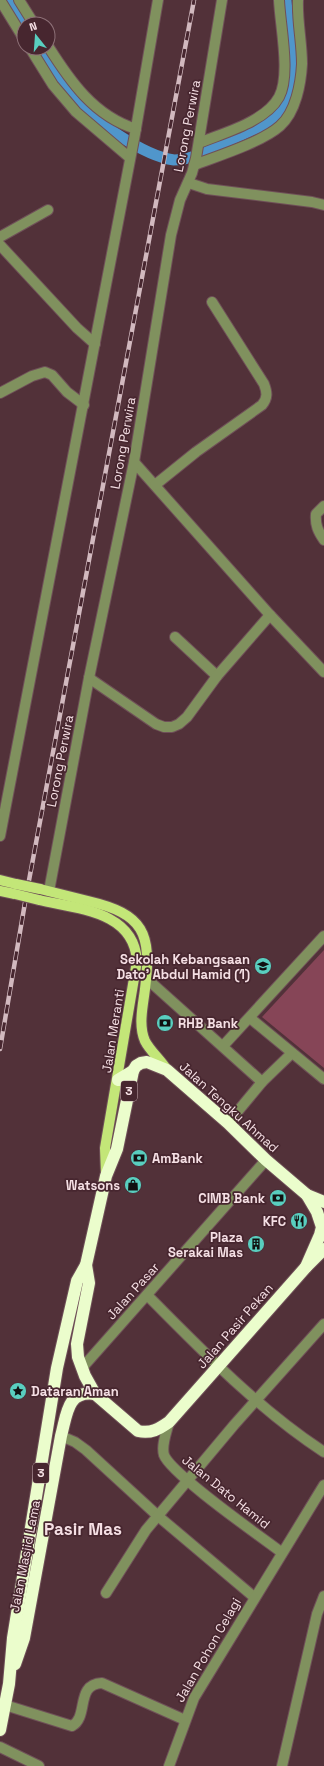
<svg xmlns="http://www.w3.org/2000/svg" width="324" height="1766" font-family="'Space Grotesk',sans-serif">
<rect width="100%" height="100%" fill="#523139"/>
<!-- green -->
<path fill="#864557" d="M324,950v118l-62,-51z"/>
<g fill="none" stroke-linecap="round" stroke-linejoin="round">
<!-- canal -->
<g stroke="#5096cb" stroke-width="11">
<path d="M11,0l14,24"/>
<path d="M39,48c11,16 21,33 33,48 19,23 71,60 102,64 6,0 12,-1 18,-3l72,-32c43,-29 25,-82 22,-125"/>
</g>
<!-- minor casing -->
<g stroke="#6f5058" stroke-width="12">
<g id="minor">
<path d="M0,0l24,39"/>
<path d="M19,0l15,24"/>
<path d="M48,46c22,35 46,70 88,83"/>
<path d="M30,48l23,37 23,27 54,46"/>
<path d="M199,143c17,-7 37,-13 53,-22 11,-6 21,-13 27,-24 12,-22 1,-72 0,-97"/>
<path d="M194,165c24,-9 68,-23 86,-39 16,-14 21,-43 22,-62 0,-22 -5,-43 -4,-64"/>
<path d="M189,183l18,6 105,13 12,3"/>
<path d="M0,237l48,-27"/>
<path d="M0,245l77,83 18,16"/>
<path d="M0,393l32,-17 13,-4 7,3 15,17 17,13"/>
<path d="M134,462l136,153 54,57"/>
<path d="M155,485l41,-33 66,-47c6,-7 5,-13 2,-21l-52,-82"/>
<path d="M324,506l-8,8c-1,11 2,17 8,26"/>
<path d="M175,637l42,39"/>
<path d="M89,678l67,46 8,3h8l7,-3 8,-7 30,-41 53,-61"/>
<path d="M0,836l135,-702 23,-134"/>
<path d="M49,891l40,-213 45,-216 37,-227 9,-35 12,-27 4,-15 26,-158"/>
<path d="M146,978l116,104"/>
<path d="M250,1018l74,61"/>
<path d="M223,1046l101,-110"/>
<path d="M228,1123l34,-41 30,-29"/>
<path d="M147,1295c56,56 111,114 177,157"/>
<path d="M82,1368l184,-208"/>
<path d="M169,1422c-2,9 -8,23 -5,33 7,19 96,81 117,97"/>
<path d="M61,1436l14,6 11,8 72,66 96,81"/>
<path d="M106,1593l40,-63 88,-105 90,-101"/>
<path d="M5,1705l67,21c17,-9 3,-42 30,-43l83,37"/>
<path d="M0,1747l39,19"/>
<path d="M169,1766l25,-68 130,-213"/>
<path d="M282,1766l35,-152 7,-18"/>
</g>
</g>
<!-- major casing -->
<g stroke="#6f5058" stroke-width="12">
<g id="major">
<path d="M0,880l16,4"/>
<path d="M40,889c16,4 32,8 48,12 56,13 64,32 57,88 -2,17 -7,36 0,52 5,10 16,19 22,29"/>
<path d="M0,891l15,3"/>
<path d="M39,900c39,9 95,11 98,61l-32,187 1,26"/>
</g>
</g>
<!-- highway casing -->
<g stroke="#6f5058" stroke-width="14">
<g id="highway">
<path d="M118,1080l15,-9"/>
<path d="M307,1195l17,7"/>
<path d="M86,1265l3,18 -12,61 1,13 7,19 10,18 43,37c13,3 21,-2 31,-9l137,-155 18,-18"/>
<path d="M15,1664l9,-26 37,-202c6,-22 6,-46 34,-42"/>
<path d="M0,1730l9,-46 4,-46 44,-270 20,-87 9,-16 20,-89 11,-27 16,-78 3,-5 5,-3 6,-1 20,8 61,53 38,37 41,35 10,17 5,15 -2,8 -14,32"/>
</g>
</g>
<!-- minor -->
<use href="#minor" stroke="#80915e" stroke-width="10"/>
<!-- major -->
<use href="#major" stroke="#c3e678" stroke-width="10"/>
<!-- highway -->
<use href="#highway" stroke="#ebfdcc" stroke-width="12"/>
<!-- rail casing -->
<g stroke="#d2b9bf" stroke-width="4.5">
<path id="rail" d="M0,1049l27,-158 167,-891"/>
</g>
<!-- rail -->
<use href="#rail" stroke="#47262f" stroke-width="3" stroke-dasharray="9" stroke-linecap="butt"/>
<!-- major-bridge casing -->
<g stroke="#6f5058" stroke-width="12" stroke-linecap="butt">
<g id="major-bridge">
<path d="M16,884l24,5"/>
<path d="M15,894l24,6"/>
</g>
</g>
<!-- major-bridge -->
<use href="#major-bridge" stroke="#c3e678" stroke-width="10"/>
</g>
<!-- icons -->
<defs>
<g id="school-disc" transform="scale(0.9)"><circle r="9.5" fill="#59cebf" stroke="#47262f"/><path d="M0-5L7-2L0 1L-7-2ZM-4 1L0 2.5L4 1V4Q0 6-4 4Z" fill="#111"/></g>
<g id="bank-disc" transform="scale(0.9)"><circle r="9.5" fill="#59cebf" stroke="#47262f"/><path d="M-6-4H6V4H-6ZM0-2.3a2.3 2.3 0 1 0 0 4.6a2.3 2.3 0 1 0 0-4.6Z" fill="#111"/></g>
<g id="shop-disc" transform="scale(0.9)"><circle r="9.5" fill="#59cebf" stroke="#47262f"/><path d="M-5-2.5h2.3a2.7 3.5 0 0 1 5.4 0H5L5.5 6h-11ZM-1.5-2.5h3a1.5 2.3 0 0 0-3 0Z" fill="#111"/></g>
<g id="restaurant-disc" transform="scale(0.9)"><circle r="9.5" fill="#59cebf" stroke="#47262f"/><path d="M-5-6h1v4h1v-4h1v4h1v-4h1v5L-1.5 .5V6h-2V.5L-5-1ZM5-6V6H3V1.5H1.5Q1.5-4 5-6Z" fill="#111"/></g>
<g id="building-disc" transform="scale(0.9)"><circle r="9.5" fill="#59cebf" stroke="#47262f"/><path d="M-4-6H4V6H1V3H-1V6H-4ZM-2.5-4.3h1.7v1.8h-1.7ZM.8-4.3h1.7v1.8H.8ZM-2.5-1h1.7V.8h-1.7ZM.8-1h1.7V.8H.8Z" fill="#111"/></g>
<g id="sight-disc" transform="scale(0.9)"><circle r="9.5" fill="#59cebf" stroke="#47262f"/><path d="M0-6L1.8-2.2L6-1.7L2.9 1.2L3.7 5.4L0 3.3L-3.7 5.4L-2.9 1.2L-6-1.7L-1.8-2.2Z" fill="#111"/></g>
</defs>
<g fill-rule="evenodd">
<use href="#school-disc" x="263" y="966"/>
<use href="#bank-disc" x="165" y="1023"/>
<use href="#bank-disc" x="139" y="1158"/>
<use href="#shop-disc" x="133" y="1185"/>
<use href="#bank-disc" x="278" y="1198"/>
<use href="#restaurant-disc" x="299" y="1221"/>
<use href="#building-disc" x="256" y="1244"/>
<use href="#sight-disc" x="18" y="1391"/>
</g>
<g text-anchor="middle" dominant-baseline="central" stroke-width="3.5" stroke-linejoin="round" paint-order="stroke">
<!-- shield labels -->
<g fill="#47262f" stroke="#c1a8ae" stroke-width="1">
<rect x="121" y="1081" width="16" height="20" rx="3"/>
<rect x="33" y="1463" width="16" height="20" rx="3"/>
</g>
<g font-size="12" font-weight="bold" fill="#f5dfe4">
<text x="129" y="1091">3</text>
<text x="41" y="1473">3</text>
</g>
<!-- street labels -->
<g font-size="13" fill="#f5dfe4" stroke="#47262f">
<text transform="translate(187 126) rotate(-79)">Lorong Perwira</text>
<text transform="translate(123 443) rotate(-80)">Lorong Perwira</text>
<text transform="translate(60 761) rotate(-79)">Lorong Perwira</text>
<text transform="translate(113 1031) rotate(-81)">Jalan Meranti</text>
<text transform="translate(229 1107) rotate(42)">Jalan Tengku Ahmad</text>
<text transform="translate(133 1291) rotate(-48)">Jalan Pasar</text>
<text transform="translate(235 1326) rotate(-49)">Jalan Pasir Pekan</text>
<text transform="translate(226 1492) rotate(39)">Jalan Dato Hamid</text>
<text transform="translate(25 1556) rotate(-79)">Jalan Masjid Lama</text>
<text transform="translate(208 1650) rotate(-60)">Jalan Pohon Celagi</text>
</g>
<!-- poi labels -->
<g font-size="13" font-weight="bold" fill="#f5dfe4" stroke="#47262f" text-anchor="end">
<text x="250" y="959">Sekolah Kebangsaan<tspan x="250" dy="15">Dato' Abdul Hamid (1)</tspan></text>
<text x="178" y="1023" text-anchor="start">RHB Bank</text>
<text x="152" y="1158" text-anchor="start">AmBank</text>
<text x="120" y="1185">Watsons</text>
<text x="265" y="1198">CIMB Bank</text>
<text x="286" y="1221">KFC</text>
<text x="243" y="1237">Plaza<tspan x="243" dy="15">Serakai Mas</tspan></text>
<text x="31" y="1391" text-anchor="start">Dataran Aman</text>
</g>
<!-- district labels -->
<g font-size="17" font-weight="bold" fill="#f5dfe4" stroke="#47262f">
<text x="83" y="1529">Pasir Mas</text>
</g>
</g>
<!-- north arrow -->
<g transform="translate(36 36) rotate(343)"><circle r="19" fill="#47262f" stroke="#8d7077"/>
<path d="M0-3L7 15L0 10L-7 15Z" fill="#59cebf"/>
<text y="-6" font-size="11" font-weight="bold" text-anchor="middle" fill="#f5dfe4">N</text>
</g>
</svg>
